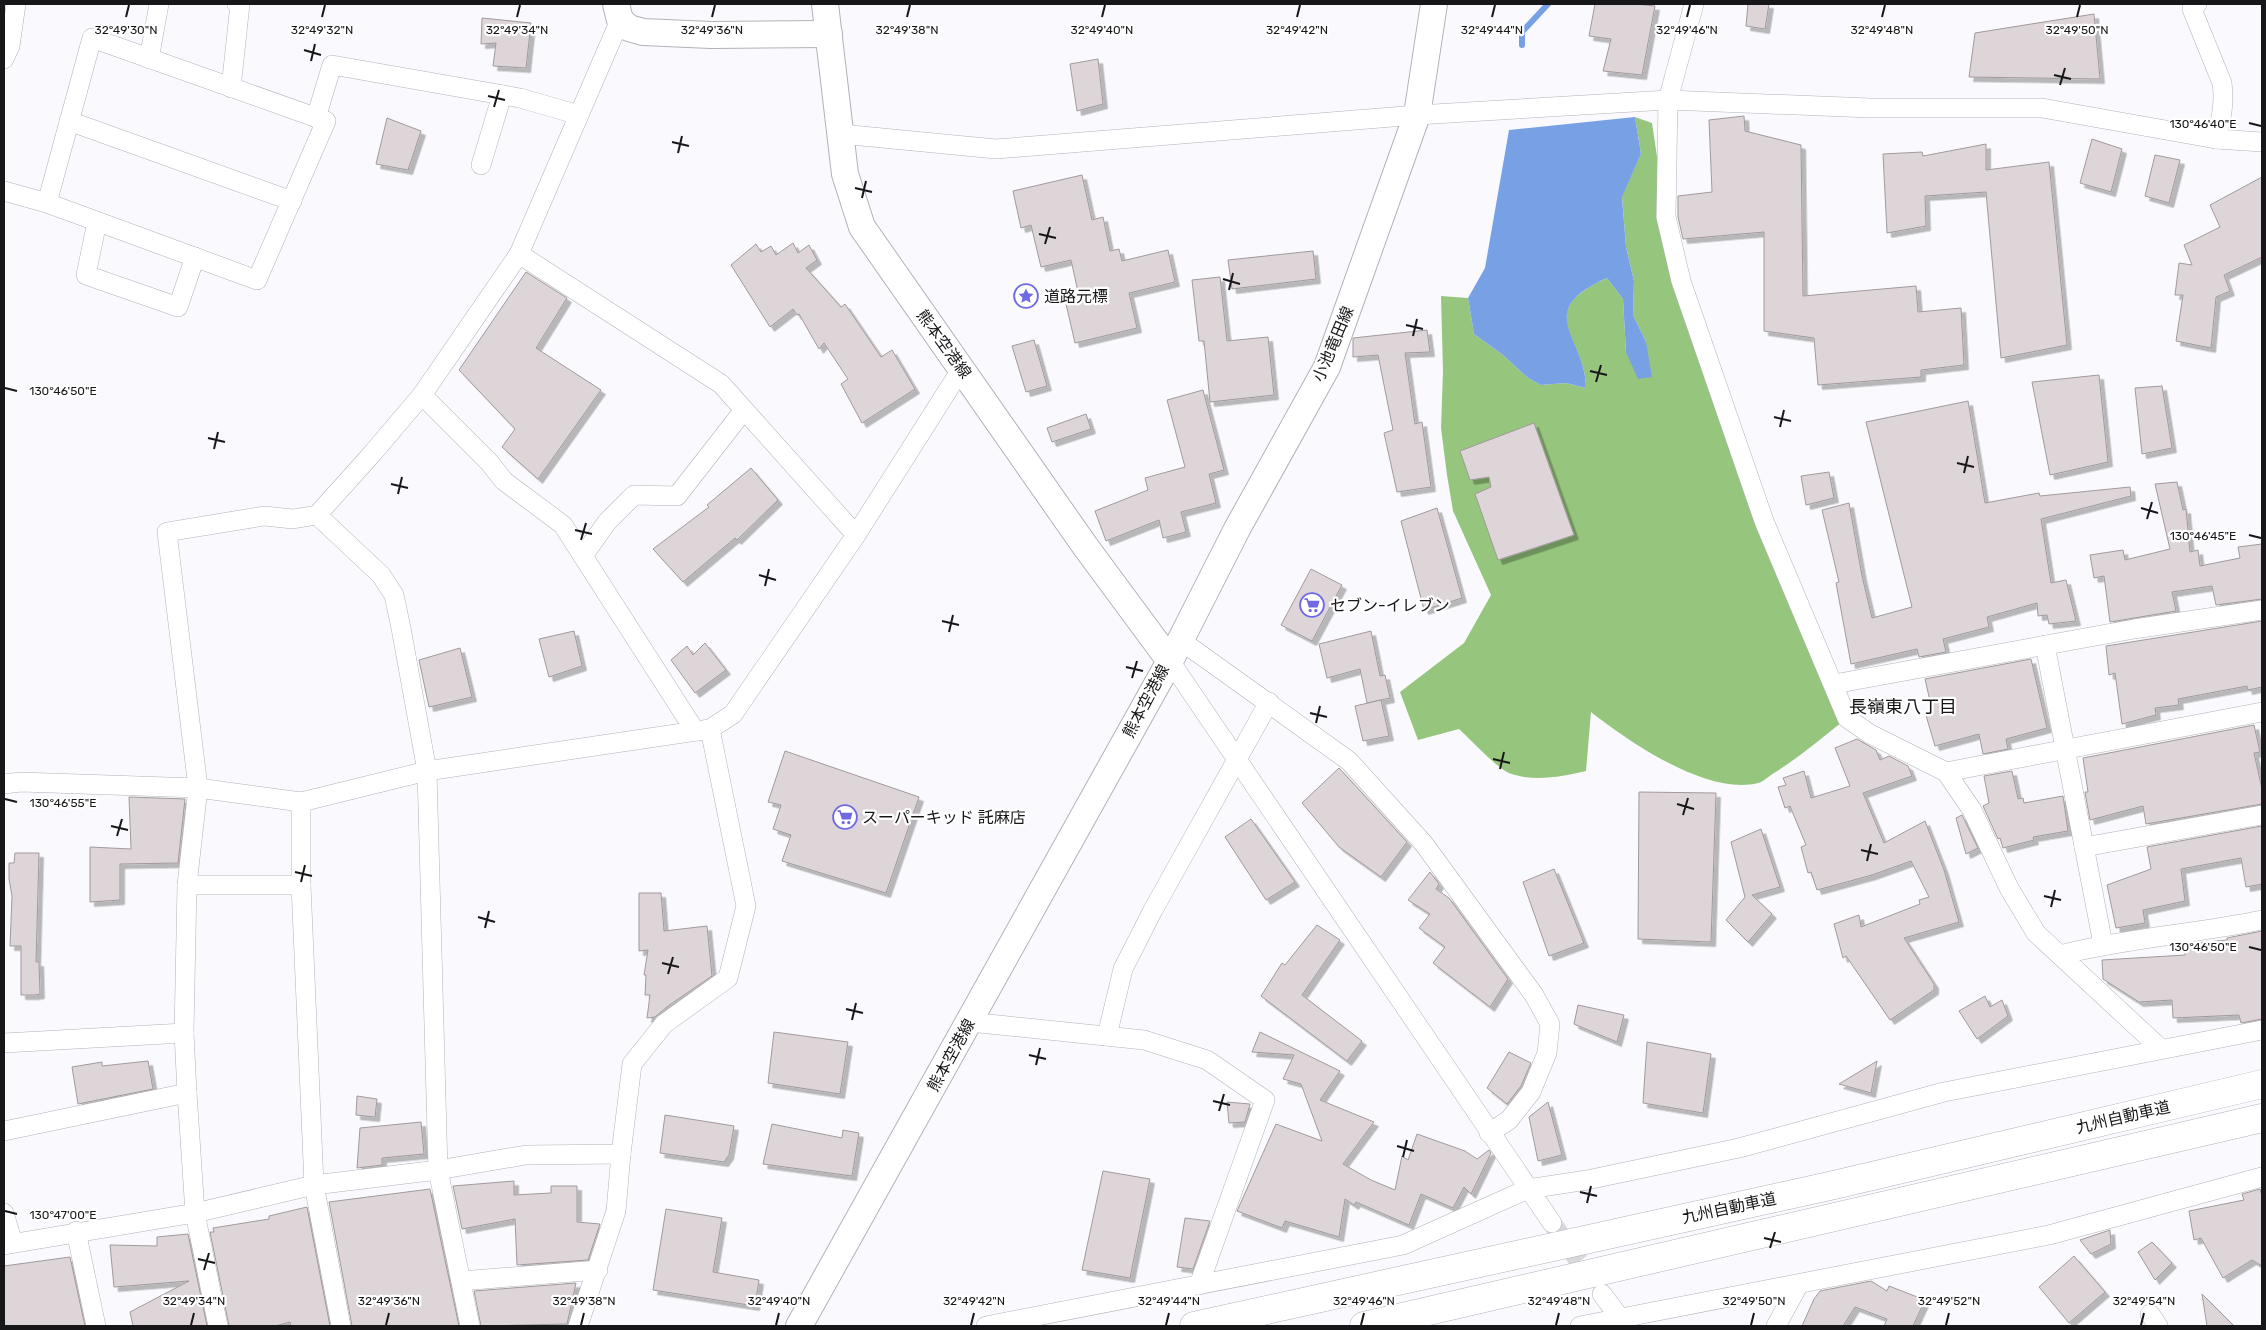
<svg xmlns="http://www.w3.org/2000/svg" width="2266" height="1330" font-family="Rubik,'Noto Sans JP',sans-serif">
<defs>
<filter id="shadow"><feDropShadow dx="4.5" dy="4.5" stdDeviation="0" flood-color="#0004"/></filter>
</defs>
<rect width="100%" height="100%" fill="#fafafe"/>
<!-- forest -->
<path fill="#96c67d" d="M1635,117l17,6 14,94 15,64 166,437c-24,19 -47,39 -73,55 -5,3 -11,9 -16,10 -50,13 -129,-41 -167,-71l-5,59c-24,6 -54,11 -77,2 -11,-4 -40,-35 -50,-44l-41,11 -18,-48 64,-49 27,-48 -38,-84 -6,-36 -6,-47 2,-57 -2,-75 27,2 6,36 29,21 25,23 13,7 25,-2 20,5c0,-51 -56,-75 21,-110l16,21 3,53 20,-10 -13,-27 1,-34 -8,-34 -4,-51 19,-42z"/>
<!-- water -->
<path fill="#77a0e5" d="M1635,117l6,37 -19,43 4,50 8,34 -1,34 13,27 6,35 -14,2 -12,-27 -3,-53 -16,-21c-76,34 -21,59 -21,110l-20,-5 -25,2 -13,-7 -25,-23 -29,-21 -6,-36 17,-30 24,-138z"/>
<g fill="none" stroke-linecap="round" stroke-linejoin="round">
<!-- stream -->
<path stroke="#77a0e5" stroke-width="6" d="M1522,45v-13l26,-28"/>
</g>
<!-- building -->
<g fill="#ded5d8" stroke="#a1999c" filter="url(#shadow)">
<path d="M1595,4h41l19,2 -13,69 -39,-4 8,-32 -22,-3z"/>
<path d="M1748,4h21l-4,25 -19,-3z"/>
<path d="M2094,14l6,65 -131,-2 6,-44z"/>
<path d="M482,18l49,5 -5,45 -33,-2 3,-23 -15,1z"/>
<path d="M1098,59l5,45 -26,7 -7,-47z"/>
<path d="M1744,116l1,15 56,14 2,151 113,-10 2,26 43,-4 3,57 -43,5v7l-103,8 -4,-47 -50,-7v-99l-81,7 -5,-22v-21l34,-4 -3,-72z"/>
<path d="M387,118l34,13 -13,39 -32,-6z"/>
<path d="M2092,139l30,10 -11,43 -31,-9z"/>
<path d="M1986,144v26l63,-8 18,183 -66,13 -15,-166 -61,4 1,30 -39,7 -4,-79 39,-2 1,4z"/>
<path d="M2155,155l25,5 -11,43 -24,-7z"/>
<path d="M1082,175l10,45 11,-3 7,34 9,-2 3,12 46,-11 7,32 -46,11 8,35 -62,15 -9,-39 14,-3 -9,-41 -30,7 -10,-42 -10,3 -8,-37z"/>
<path d="M2262,177v80l-38,18 6,16 -14,6 -5,51 -35,-7 7,-46h-8l4,-32 13,2 -8,-20 36,-18 -10,-22z"/>
<path d="M793,243l5,10 11,-8 8,15 -11,8 35,39 4,-3 36,53 11,-7 23,39 -53,34 -21,-39 7,-5 -24,-36 -5,6 -20,-35 -2,1 -4,-6 -23,18 -39,-62 25,-21 5,8 10,-6 5,9z"/>
<path d="M1313,251l3,28 -84,10 -4,-29z"/>
<path d="M526,272l41,26 -31,50 65,42 -63,89 -36,-32 13,-18 -56,-59z"/>
<path d="M1220,277l7,64 41,-4 6,58 -64,7 -6,-61h-5l-7,-61z"/>
<path d="M1427,330l3,22 -25,1 10,71 7,-2 9,65 -34,5 -13,-59 9,-3 -15,-75 -25,2v-19z"/>
<path d="M1034,340l13,46 -21,6 -14,-46z"/>
<path d="M2099,375l9,87 -58,13 -18,-93z"/>
<path d="M2162,386l10,62 -30,6 -7,-66z"/>
<path d="M1203,390l21,80 -15,4 7,29 -35,9 5,20 -23,6 -4,-18 -53,21 -11,-30 53,-21 -3,-12 40,-11 -18,-67z"/>
<path d="M1968,401l17,102 54,-10 1,3 90,-9 1,9 -90,23 10,64 15,-3 10,41 -27,3 -2,-9 -9,1 -1,-13 -50,14 2,10 -46,12 3,13 -27,5 -2,-8 -66,15 -15,-81 3,-1 -17,-72 27,-7 13,73 10,42 40,-11 -46,-185z"/>
<path d="M1086,414l5,15 -39,13 -5,-14z"/>
<path d="M1534,423l40,112 -76,25 -23,-66 16,-7 -2,-10 -19,3 -10,-29z"/>
<path d="M751,468l27,32 -41,40 -2,-2 -52,44 -30,-33 56,-42 -2,-2z"/>
<path d="M1829,472l5,26 -28,7 -5,-29z"/>
<path d="M2177,482l6,28 3,-1 4,43 8,-2 2,16 40,-8 -2,-11 24,-3v55l-46,6 -4,-19 -40,6 4,19 -66,11 -6,-46 -10,2 -4,-23 33,-5 2,10 45,-11 -15,-65z"/>
<path d="M1437,508l25,90 -38,12 -23,-89z"/>
<path d="M1311,569l31,16 -30,56 -31,-16z"/>
<path d="M2262,621v66l-14,3 -1,-4 -69,13 1,6 -24,3 1,7 -34,9 -7,-51 -6,2 -3,-29z"/>
<path d="M574,631l8,35 -33,11 -10,-38z"/>
<path d="M1371,631l9,45 5,-1 5,23 -23,5 -7,-34 -33,9 -8,-34z"/>
<path d="M705,643l21,27 -31,23 -24,-33 16,-14 6,9z"/>
<path d="M460,648l12,49 -43,10 -10,-47z"/>
<path d="M2031,659l16,69 -41,11 2,10 -25,5 -4,-20 -44,12 -10,-34 7,-2 -7,-31z"/>
<path d="M1381,700l8,36 -26,5 -8,-35z"/>
<path d="M2254,725l6,27 -6,1 8,36v15l-116,20 -3,-18 -53,14 -5,-28h3l-5,-34z"/>
<path d="M1857,739l19,11 4,10 9,-4 19,10 4,10 -49,17 21,50 41,-22 19,49 15,52 -55,16 30,46v6l-44,30 -44,-64 -3,2 -9,-34 25,-9 2,12 59,-23 -1,-4 10,-3 -18,-36 -39,14 -55,15 -6,-18 -3,1 -7,-26 5,-2 -16,-39 -5,2 -7,-21 8,-2 -3,-7 21,-7 7,27 39,-12 -15,-38z"/>
<path d="M785,751l134,46 -33,96 -104,-32 9,-26 -18,-6 8,-24 -13,-3z"/>
<path d="M1339,768l68,74 -26,35 -42,-30 -37,-44z"/>
<path d="M2012,771l6,28 5,-1 1,5 39,-7 5,35 -35,6 1,3 -31,8 -3,-10 -2,1 -15,-33 6,-3 -5,-27z"/>
<path d="M1639,792l77,1 -5,149 -73,-3z"/>
<path d="M129,797l56,2 -7,64 -58,1v36l-30,2v-55l41,2z"/>
<path d="M1962,815l16,33 -12,6 -10,-36z"/>
<path d="M1251,819l44,63 -29,18 -41,-63z"/>
<path d="M2262,826v58l-16,3 -5,-29 -60,11 4,32 -42,9 2,13 -29,5 -9,-43 44,-16 -4,-22z"/>
<path d="M1761,829l19,58 -28,8 20,19 -24,28 -22,-22 19,-23 -14,-55z"/>
<path d="M15,853h24l-3,109h3l1,32 -5,1h-14v-49h-11l2,-50 -3,-17v-16h5z"/>
<path d="M1554,869l30,74 -35,13 -26,-74z"/>
<path d="M1430,872l9,12 -3,5 13,9 59,81 -18,28 -57,-44 12,-16 -26,-19 11,-14 -22,-14z"/>
<path d="M639,893h22l3,38 43,-5 5,50 -44,30 -13,11 -8,1 3,-23h-5l1,-20h-2l4,-25 -9,1z"/>
<path d="M1317,925l23,15 -38,55 60,46 -15,20 -86,-65 21,-33 3,2z"/>
<path d="M2262,931v88l-21,4 -2,-8 -66,3 -1,-18 -33,2 -36,-23 -1,-19 83,-5v-11l42,-4v-2z"/>
<path d="M1985,996l5,11 12,-7 6,16 -31,23 -18,-28z"/>
<path d="M1578,1005l46,10 -7,27 -43,-18z"/>
<path d="M774,1032l74,10 -8,52 -72,-11z"/>
<path d="M1260,1032l80,39 -20,29 54,22 -31,42 28,16 24,10 7,-34 6,4 9,-26 48,17 12,8 12,-9 2,3 -20,41 -7,-7 -11,21 -32,-14 -12,31 -53,-23 -2,3 -9,-6 -6,38 -54,-16 -3,7 -45,-17 39,-87 46,17 -21,-57 -18,-5 11,-24 -42,-3z"/>
<path d="M1647,1042l64,12 -8,59 -60,-10z"/>
<path d="M1509,1052l22,11 -10,23 -14,18 -20,-16z"/>
<path d="M148,1061l5,28 -75,15 -6,-37 30,-5v4z"/>
<path d="M1877,1061l-6,32 -32,-9z"/>
<path d="M357,1096l20,3 -2,18 -19,-2z"/>
<path d="M1227,1102l23,2 -5,18 -16,1z"/>
<path d="M1548,1102l14,53 -24,6 -9,-44z"/>
<path d="M665,1115l69,11 -5,29 -5,7 -64,-9z"/>
<path d="M421,1122l3,32 -42,4v7l-25,3 3,-40z"/>
<path d="M772,1124l70,14 1,-8 16,3 -7,43 -89,-12z"/>
<path d="M1103,1171l47,8 -20,99 -48,-8z"/>
<path d="M514,1181v14l37,-2v-7h26v36l23,2 -12,36 -71,5 -2,-46 -53,10 -9,-43z"/>
<path d="M430,1189l29,137h-107l-23,-124z"/>
<path d="M2260,1189l2,7v70l-10,-6 -29,18 -22,-40 -7,2 -5,-29 55,-11 -2,-6z"/>
<path d="M307,1207l23,119h-39l-1,-4 -15,4h-46l-19,-94h4l-1,-4 56,-9v-3z"/>
<path d="M666,1209l56,9 -9,54 46,8 -4,26 -102,-16z"/>
<path d="M1185,1218l25,3 -17,48 -16,-2z"/>
<path d="M2110,1230l1,14 -20,10 -11,-14z"/>
<path d="M188,1234l19,92h-74l-3,-14 59,-31 -75,6 -4,-42 47,1v-9z"/>
<path d="M2152,1242l20,21 -17,17 -17,-28z"/>
<path d="M2074,1256l31,36 -36,31 -30,-36z"/>
<path d="M70,1257l15,69h-81v-60z"/>
<path d="M1871,1281l16,10 2,-5 36,14 -12,26h-29l3,-7 -32,-12 -12,19h-41l12,-27 6,-8z"/>
<path d="M576,1283l-9,41 -86,2 -7,-35z"/>
<path d="M2202,1294l32,32h-27z"/>
</g>
<g fill="none" stroke-linecap="round" stroke-linejoin="round">
<!-- street-tunnel -->
<path stroke="#d8d8dc" stroke-width="19" stroke-dasharray="19 9" stroke-linecap="butt" d="M1552,1223l42,60"/>
<!-- street casing -->
<g stroke="#b1b2b9" stroke-width="20">
<g id="street">
<path d="M1694,4l-26,96 -2,117 15,64 83,240 83,197 23,16 76,38 26,38 37,78 27,45 125,116"/>
<path d="M2197,4l-5,5 30,74c3,20 -1,37 -6,56"/>
<path d="M4,59l6,-13 6,-42"/>
<path d="M149,59l10,-55"/>
<path d="M231,88l9,-84h-3"/>
<path d="M316,118l16,-53 188,33 59,17"/>
<path d="M69,121l223,80"/>
<path d="M841,134l155,15 421,-34 251,-15 202,8h172l174,31 46,3"/>
<path d="M481,165l21,-70"/>
<path d="M4,191l43,12 210,77 69,-159 -234,-83 -45,165"/>
<path d="M97,222l-11,53 92,32 17,-50"/>
<path d="M519,254l202,130 135,151"/>
<path d="M422,395l67,67 15,19 59,44 132,206"/>
<path d="M317,515l64,60 13,20 7,33 26,143 11,399 32,156"/>
<path d="M583,556l24,-34 27,-27 43,1 67,-86"/>
<path d="M1180,640l169,121 75,83 110,151 16,29 -3,29 -16,39 -22,28 -20,13"/>
<path d="M2045,645l58,299"/>
<path d="M1170,661l382,562"/>
<path d="M1834,684l300,-55 128,-19"/>
<path d="M1946,772l316,-60"/>
<path d="M4,784l17,-2 177,6 103,14 126,-31 283,-42 23,-15 123,-179 106,-167"/>
<path d="M301,802v83l13,300 27,141"/>
<path d="M2084,847l178,-32"/>
<path d="M187,885h114"/>
<path d="M2060,955c67,-17 135,-21 202,-35"/>
<path d="M970,1022l174,18 63,20 58,40 -66,185"/>
<path d="M1107,1036l16,-67 30,-59 116,-208"/>
<path d="M4,1043l180,-10"/>
<path d="M4,1131l183,-38"/>
<path d="M4,1213l9,30"/>
<path d="M76,1231l20,95"/>
<path d="M4,1245l191,-32 119,-28 124,-15 88,-15 95,-1 11,-90 32,-40 64,-46 18,-72 -36,-177"/>
<path d="M461,1281l137,-11"/>
<path d="M1602,1294l24,32"/>
<path d="M2150,1314l8,12"/>
<path d="M218,1326l-23,-113 -8,-120 -3,-60 3,-148 11,-97 -31,-256 97,-16 29,3 24,-4 54,-60 51,-60 97,-141 101,-234"/>
<path d="M578,1326l38,-115 5,-57"/>
<path d="M986,1326l417,-81 125,-56 59,-9 152,-32 205,-56 318,-62"/>
<path d="M1580,1326l469,-91 213,-58"/>
<path d="M1776,1326l23,-42"/>
</g>
</g>
<!-- secondary casing -->
<g stroke="#b1b2b9" stroke-width="28">
<g id="secondary">
<path d="M616,4l4,16 9,8 14,4 68,3 118,-1"/>
<path d="M825,4l20,170 17,53 223,319 85,115"/>
<path d="M799,1326l371,-665 67,-132 90,-162 90,-252 17,-111"/>
</g>
</g>
<!-- highway casing -->
<g stroke="#b1b2b9" stroke-width="29">
<g id="highway">
<path d="M1194,1326l640,-141 428,-101"/>
<path d="M1364,1326l898,-208"/>
</g>
</g>
<!-- street -->
<use href="#street" stroke="#fff" stroke-width="19"/>
<!-- secondary -->
<use href="#secondary" stroke="#fff" stroke-width="26"/>
<!-- highway -->
<use href="#highway" stroke="#fff" stroke-width="28"/>
</g>
<!-- ticks -->
<path fill="none" stroke="#17171a" stroke-width="2" d="M126,17l3,-12M322,17l3,-12M517,17l3,-12M712,17l3,-12M907,17l3,-12M1102,17l3,-12M1297,17l3,-12M1492,17l3,-12M1687,17l3,-12M1882,17l3,-12M2077,17l3,-12M304,50l17,5M311,61l4,-17M2054,75l17,4M2060,85l5,-17M488,96l17,4M494,107l5,-17M2249,123l12,3M672,142l17,4M678,153l4,-17M855,188l17,4M862,198l4,-17M1039,234l17,4M1045,244l5,-17M1223,279l17,5M1229,290l4,-17M1406,325l17,4M1413,336l4,-17M1590,371l17,4M1596,382l5,-17M5,388l12,3M1774,417l17,4M1780,427l4,-17M208,438l17,4M214,449l4,-17M1957,463l17,4M1964,473l4,-17M391,484l17,4M398,494l4,-17M2141,508l17,5M2147,519l5,-17M575,530l17,4M2249,535l12,3M581,540l5,-17M759,575l17,5M765,586l4,-17M942,621l17,4M949,632l4,-17M1126,667l17,4M1132,678l5,-17M1310,713l17,4M1316,723l4,-17M1493,759l17,4M1500,769l4,-17M5,799l12,3M1677,804l17,5M1683,815l5,-17M111,826l17,4M117,836l5,-17M1861,850l17,4M1867,861l4,-17M295,872l17,4M301,882l4,-17M2044,896l17,4M2051,907l4,-17M478,917l17,5M485,928l4,-17M2249,947l12,3M662,963l17,4M668,974l5,-17M846,1009l17,4M852,1020l4,-17M1029,1055l17,4M1036,1065l4,-17M1213,1101l17,4M1219,1111l5,-17M1397,1146l17,5M1403,1157l4,-17M1580,1192l17,4M1587,1203l4,-17M5,1211l12,3M1764,1238l17,4M1770,1248l5,-16M198,1259l17,4M204,1270l5,-17M191,1325l3,-12M386,1325l3,-12M581,1325l3,-12M776,1325l3,-12M971,1325l3,-12M1166,1325l3,-12M1361,1325l3,-12M1556,1325l3,-12M1751,1325l3,-12M1946,1325l3,-12M2141,1325l3,-12"/>
<!-- icons -->
<defs>
<g id="sight-ring" transform="scale(1.25)"><circle r="9.5" fill="#fff" stroke="#6f69e4" stroke-width="1.5"/><path d="M0-6L1.8-2.2L6-1.7L2.9 1.2L3.7 5.4L0 3.3L-3.7 5.4L-2.9 1.2L-6-1.7L-1.8-2.2Z" fill="#6f69e4"/></g>
<g id="supermarket-ring" transform="scale(1.25)"><circle r="9.5" fill="#fff" stroke="#6f69e4" stroke-width="1.5"/><path d="M-6-5.5h2.5l.6 2H6L4.5 2H-2.5L-4.4-4H-6ZM-1.5 3.2a1.3 1.3 0 1 0 .1 0ZM3 3.2a1.3 1.3 0 1 0 .1 0Z" fill="#6f69e4"/></g>
</defs>
<g fill-rule="evenodd">
<use href="#sight-ring" x="1026" y="296"/>
<use href="#supermarket-ring" x="1312" y="605"/>
<use href="#supermarket-ring" x="845" y="817"/>
</g>
<g text-anchor="middle" dominant-baseline="central" stroke-width="4.5" stroke-linejoin="round" paint-order="stroke">
<!-- poi labels -->
<g font-size="16" fill="#17171a" stroke="#fff" text-anchor="start">
<text x="1044" y="296">道路元標</text>
<text x="1330" y="605">セブン-イレブン</text>
<text x="862" y="817">スーパーキッド 託麻店</text>
</g>
<!-- street labels -->
<g font-size="16" fill="#17171a" stroke="#fff">
<text transform="translate(944 344) rotate(54)">熊本空港線</text>
<text transform="translate(1333 344) rotate(-67)">小池竜田線</text>
<text transform="translate(1146 701) rotate(-62)">熊本空港線</text>
<text transform="translate(951 1055) rotate(-61)">熊本空港線</text>
<text transform="translate(2123 1117) rotate(-13)">九州自動車道</text>
<text transform="translate(1729 1208) rotate(-12)">九州自動車道</text>
</g>
<!-- neighbourhood labels -->
<g font-size="18" fill="#17171a" stroke="#fff">
<text x="1903" y="707">長嶺東八丁目</text>
</g>
</g>
<g font-size="12" text-anchor="middle" fill="#17171a" stroke="#fff" stroke-width="4.5" stroke-linejoin="round" paint-order="stroke">
<text x="126" y="34">32°49'30"N</text>
<text x="322" y="34">32°49'32"N</text>
<text x="517" y="34">32°49'34"N</text>
<text x="712" y="34">32°49'36"N</text>
<text x="907" y="34">32°49'38"N</text>
<text x="1102" y="34">32°49'40"N</text>
<text x="1297" y="34">32°49'42"N</text>
<text x="1492" y="34">32°49'44"N</text>
<text x="1687" y="34">32°49'46"N</text>
<text x="1882" y="34">32°49'48"N</text>
<text x="2077" y="34">32°49'50"N</text>
<text x="2203" y="128">130°46'40"E</text>
<text x="63" y="395">130°46'50"E</text>
<text x="2203" y="540">130°46'45"E</text>
<text x="63" y="807">130°46'55"E</text>
<text x="2203" y="951">130°46'50"E</text>
<text x="63" y="1219">130°47'00"E</text>
<text x="194" y="1305">32°49'34"N</text>
<text x="389" y="1305">32°49'36"N</text>
<text x="584" y="1305">32°49'38"N</text>
<text x="779" y="1305">32°49'40"N</text>
<text x="974" y="1305">32°49'42"N</text>
<text x="1169" y="1305">32°49'44"N</text>
<text x="1364" y="1305">32°49'46"N</text>
<text x="1559" y="1305">32°49'48"N</text>
<text x="1754" y="1305">32°49'50"N</text>
<text x="1949" y="1305">32°49'52"N</text>
<text x="2144" y="1305">32°49'54"N</text>
</g>
<!-- border -->
<rect width="2266" height="1330" fill="none" stroke="#17171a" stroke-width="10"/>
</svg>
